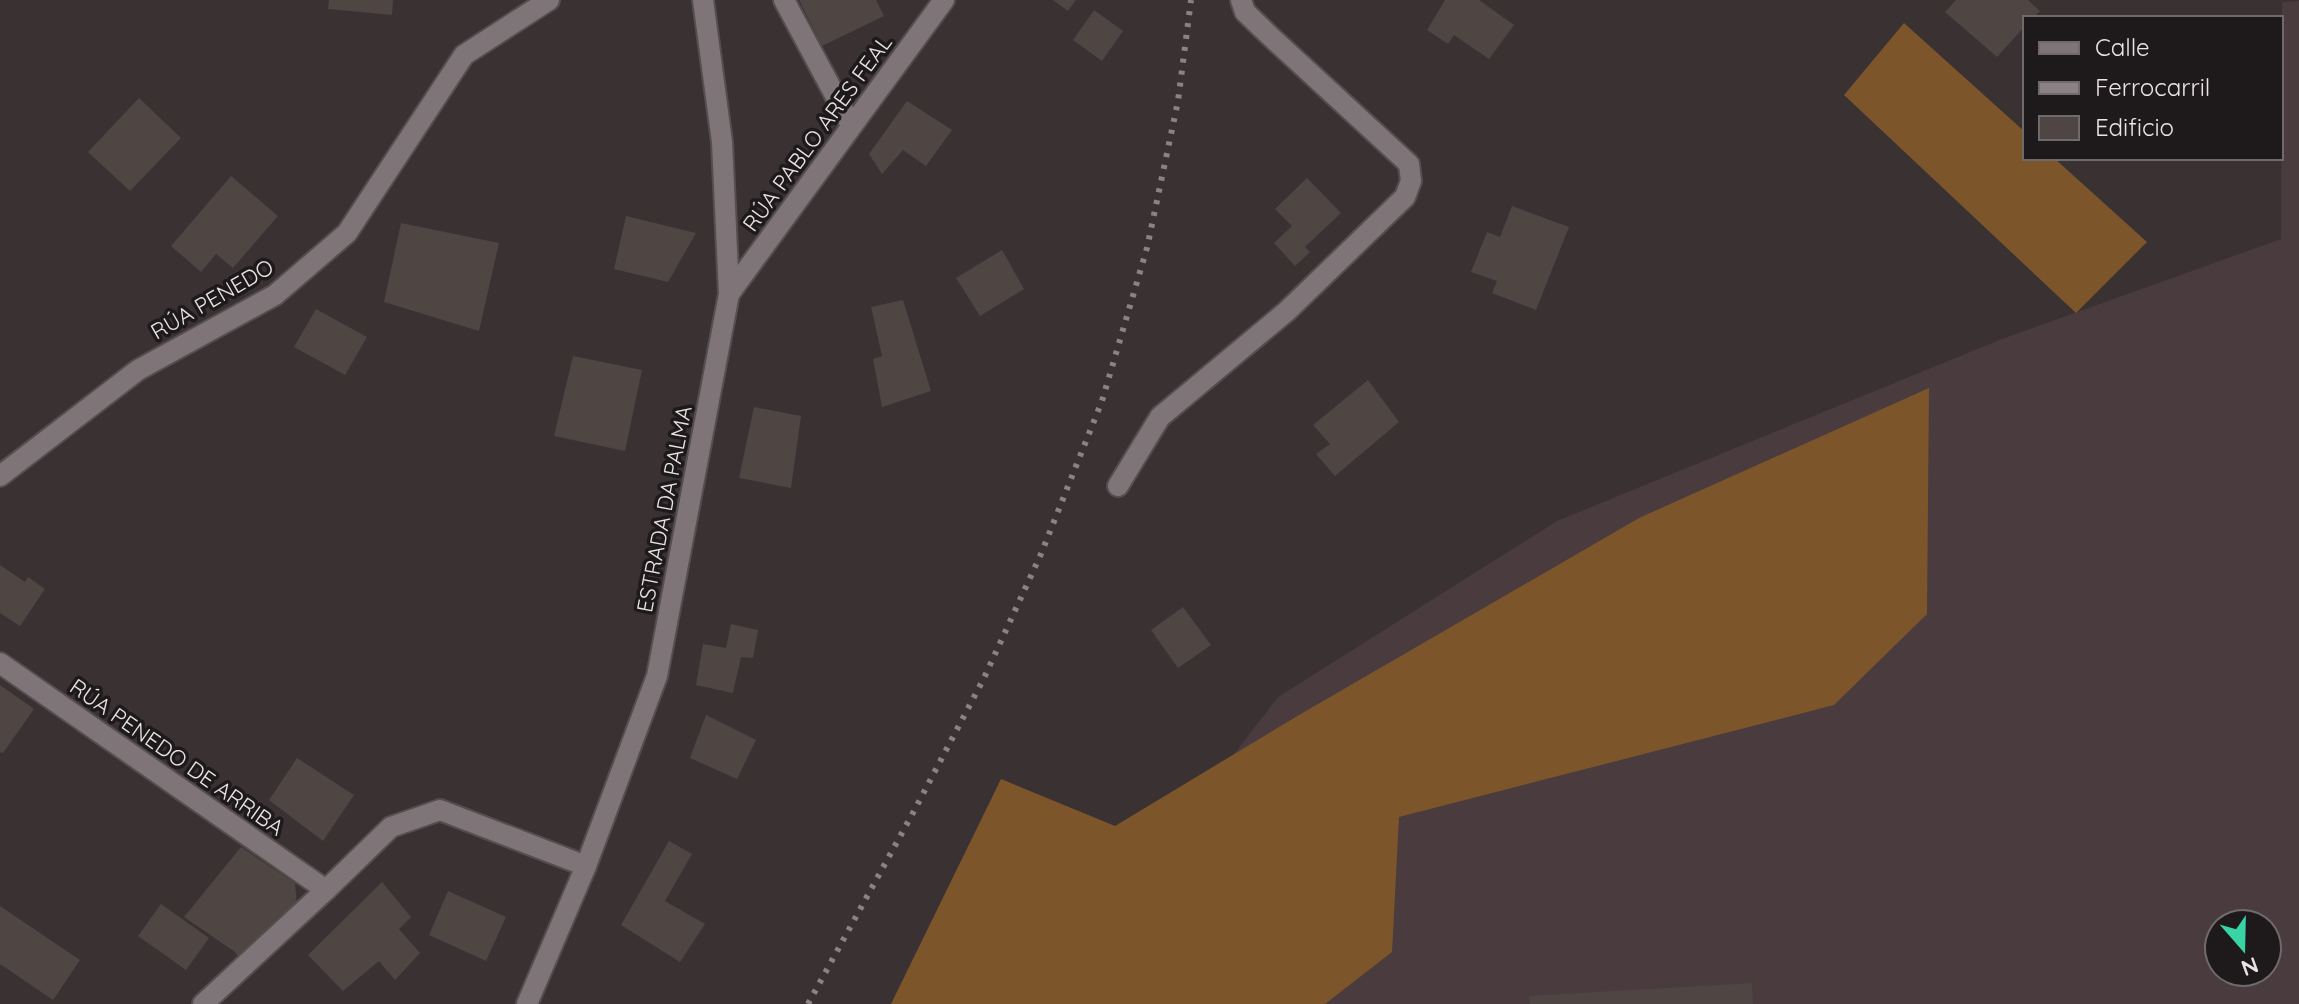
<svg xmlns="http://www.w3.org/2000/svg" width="2299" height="1004" font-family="Quicksand,sans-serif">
<rect width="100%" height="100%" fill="#3a3133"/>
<!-- built -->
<path fill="#4a3b3f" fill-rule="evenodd" d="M2299,1v1003h-1241l129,-189 91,-118 279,-176 445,-182 279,-100 1,-237zM2219,924h48v48h-48z"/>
<!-- forest -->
<g fill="#7d552b">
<path d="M1904,23l121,109v26h29l93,84 -71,71 -232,-218z"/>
<path d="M1929,388l-2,226 -93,91 -435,112 -7,135 -67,52h-434l110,-225 114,47 184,-111 340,-197z"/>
</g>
<!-- building -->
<g fill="#4f4543">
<path d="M329,0h64l-1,15 -64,-6z"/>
<path d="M799,0h77l8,16 -62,30z"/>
<path d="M1053,0h23l-8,11z"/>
<path d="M1445,0h34l35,25 -25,34 -35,-24 -6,9 -21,-14z"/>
<path d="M1956,0h72l12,11 -7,7h-8v8l-28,31 -52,-45z"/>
<path d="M1094,10l29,21 -21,30 -29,-21z"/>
<path d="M139,98l42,40 -51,53 -42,-39z"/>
<path d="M907,101l45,29 -26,36 -23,-16 -21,24 -13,-20z"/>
<path d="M231,176l47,40 -45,52 -17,-14 -15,18 -30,-26z"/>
<path d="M1307,178l34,35 -36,34 5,5 -15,14 -21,-23 18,-17 -17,-17z"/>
<path d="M1512,206l57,21 -33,83 -44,-17 5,-12 -26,-9 16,-40 13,5z"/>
<path d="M626,216l70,17 -28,49 -54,-13z"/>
<path d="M401,223l98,20 -20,88 -95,-29z"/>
<path d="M1002,250l22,39 -44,27 -24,-38z"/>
<path d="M903,300l28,91 -49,16 -9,-48 9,-3 -11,-49z"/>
<path d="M316,309l51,28 -22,38 -51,-28z"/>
<path d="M573,356l69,14 -17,81 -71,-15z"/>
<path d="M1368,380l31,42 -64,54 -19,-22 14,-10 -17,-19z"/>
<path d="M754,407l47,9 -10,72 -52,-10z"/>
<path d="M0,565l25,17 3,-5 17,12 -25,37 -20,-13z"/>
<path d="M1183,607l28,38 -33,23 -27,-38z"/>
<path d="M731,624l27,6 -5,28 -12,-1 -8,36 -37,-8 7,-41 23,4z"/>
<path d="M0,685l34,24 -31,44 -3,-1z"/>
<path d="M706,715l50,25 -19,39 -47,-21z"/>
<path d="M297,758l57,37 -31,46 -54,-41z"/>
<path d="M669,841l23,13 -27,47 40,23 -25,38 -59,-37z"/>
<path d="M241,847l54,36 2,23 -58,52 -4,-6 -51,-35z"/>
<path d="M382,882l29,35 -12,12 21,24 -25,27 -16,-19 -36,30 -35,-36z"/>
<path d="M448,891l58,26 -20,44 -57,-26z"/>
<path d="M161,904l48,34 -23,32 -48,-34z"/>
<path d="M0,906l80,54 -27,40 -53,-36z"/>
<path d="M1752,983l1,21h-223l-1,-8z"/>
</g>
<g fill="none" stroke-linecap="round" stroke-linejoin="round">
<!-- minor casing -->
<g stroke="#554e4f" stroke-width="24">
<g id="minor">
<path d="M784,0l67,125"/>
<path d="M729,294l215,-294"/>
<path d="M0,476l138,-106 137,-75 72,-62 117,-178 85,-55"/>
<path d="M1118,486l42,-69 127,-106 118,-114 6,-16 -2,-17 -139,-128 -25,-24 -4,-12"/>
<path d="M0,663l326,227"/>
<path d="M203,1004l123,-114 65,-63 49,-17 146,56"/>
<path d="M527,1004l59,-138 71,-190 72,-382 -7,-152 -19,-142"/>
</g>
</g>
<!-- minor -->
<use href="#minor" stroke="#7f7578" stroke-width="20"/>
<!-- rail -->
<path stroke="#8a8284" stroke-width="6" stroke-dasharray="4 8" stroke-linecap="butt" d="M808,1004l106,-193 70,-133 57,-124 61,-153 45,-153 31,-147 13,-101"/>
</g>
<g text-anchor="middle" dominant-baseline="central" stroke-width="7" stroke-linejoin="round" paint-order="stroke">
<!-- street labels -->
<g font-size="22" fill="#e9e3e4" stroke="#1e1a1b">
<text transform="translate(817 133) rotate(-54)">RÚA PABLO ARES FEAL</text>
<text transform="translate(212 299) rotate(-30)">RÚA PENEDO</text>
<text transform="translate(664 509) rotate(-79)">ESTRADA DA PALMA</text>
<text transform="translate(177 757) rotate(35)">RÚA PENEDO DE ARRIBA</text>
</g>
</g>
<!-- legend -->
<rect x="2023" y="16" width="260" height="144" fill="#1e1a1b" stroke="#6f6a6b" stroke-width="2"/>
<rect x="2039" y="42" width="40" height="12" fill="#7f7578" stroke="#6f6a6b" stroke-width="2"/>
<text x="2095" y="56" font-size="24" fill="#e9e3e4">Calle</text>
<rect x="2039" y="82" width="40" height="12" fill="#8a8284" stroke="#6f6a6b" stroke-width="2"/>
<text x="2095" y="96" font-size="24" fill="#e9e3e4">Ferrocarril</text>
<rect x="2039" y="116" width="40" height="24" fill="#4f4543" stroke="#6f6a6b" stroke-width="2"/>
<text x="2095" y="136" font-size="24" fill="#e9e3e4">Edificio</text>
<!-- north arrow -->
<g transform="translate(2243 948) rotate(160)"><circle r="38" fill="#1e1a1b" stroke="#6f6a6b" stroke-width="2"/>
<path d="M0-6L14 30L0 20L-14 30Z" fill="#39d4a5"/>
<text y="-12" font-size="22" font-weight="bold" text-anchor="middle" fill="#e9e3e4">N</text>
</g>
</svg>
